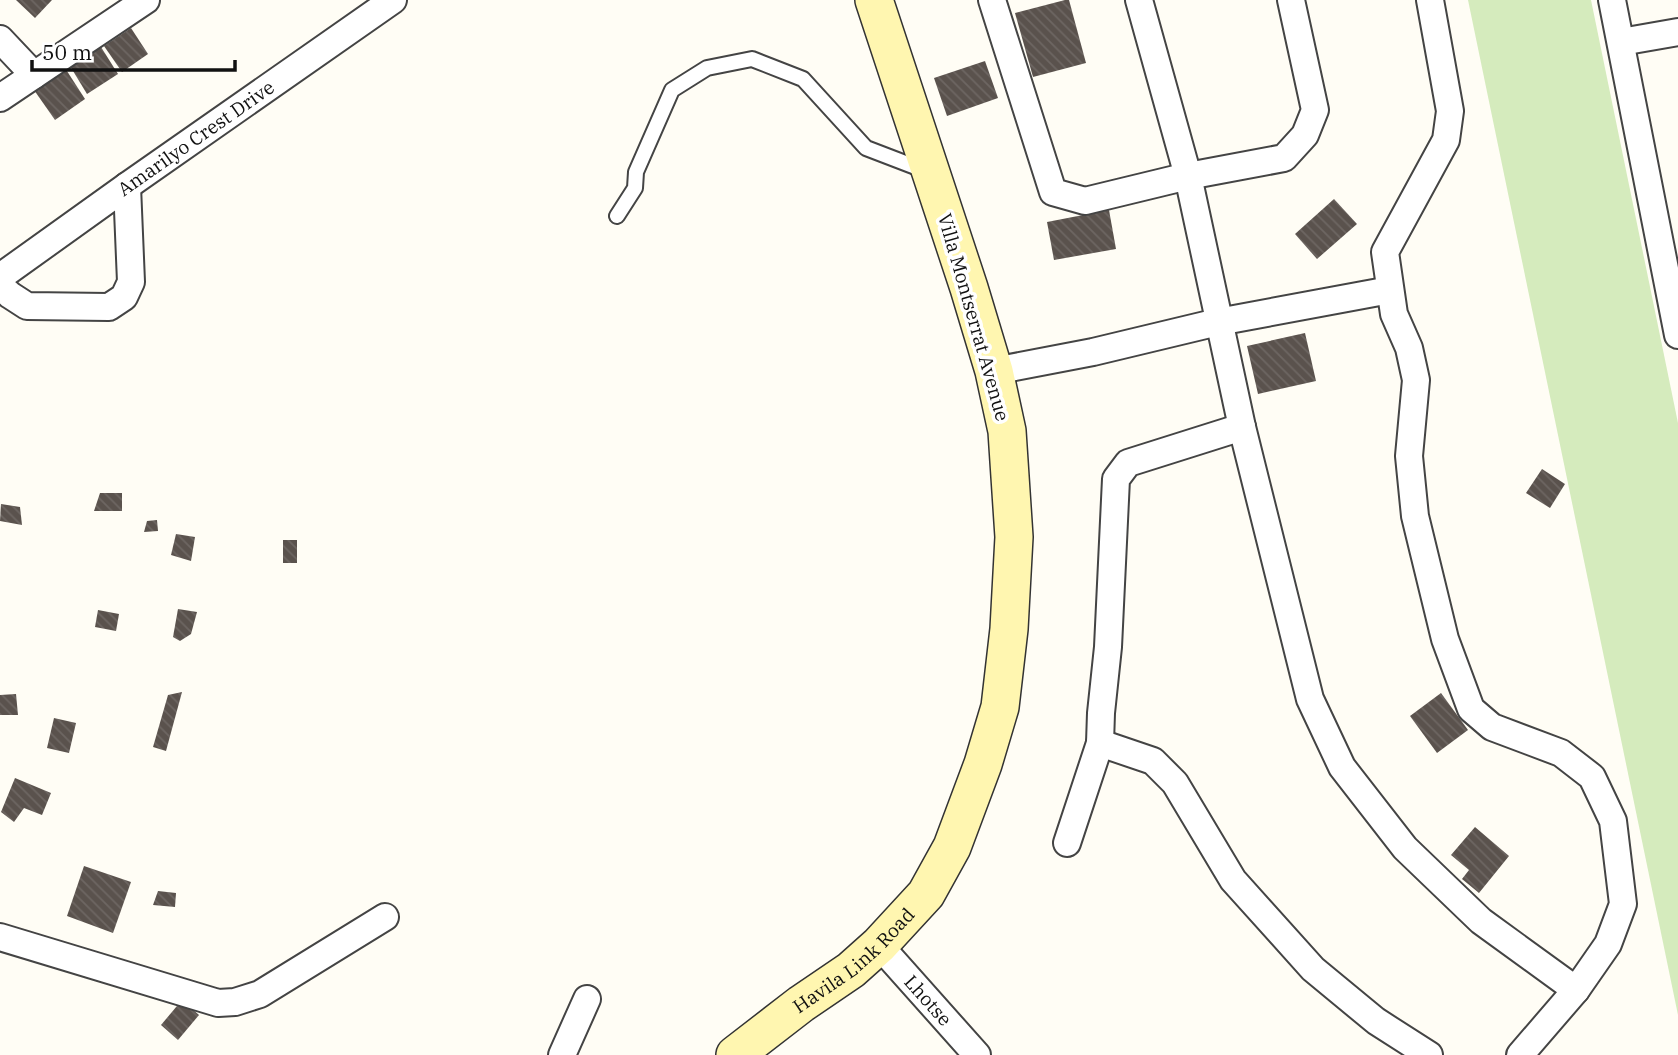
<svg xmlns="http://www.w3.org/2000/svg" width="1678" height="1055" font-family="'IBM Plex Serif',serif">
<defs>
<pattern id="building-back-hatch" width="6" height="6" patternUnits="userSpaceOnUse" patternTransform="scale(1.75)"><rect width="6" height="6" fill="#5a524d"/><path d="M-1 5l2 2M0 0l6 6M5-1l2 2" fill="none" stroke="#6d6662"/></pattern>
</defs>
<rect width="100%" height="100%" fill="#fffdf5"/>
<!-- grass -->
<path fill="#d5ebbd" d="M1468,0h123l87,423v592z"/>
<!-- building -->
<g fill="url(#building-back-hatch)">
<path d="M16,0h36l-17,18z"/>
<path d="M1065,0h4l17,63 -53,14 -18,-64z"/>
<path d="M131,28l17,26 -26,18 -18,-26z"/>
<path d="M101,47l17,27 -31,20 -17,-28z"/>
<path d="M985,61l13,37 -51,18 -13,-38z"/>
<path d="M65,68l20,31 -30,21 -21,-30z"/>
<path d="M1334,199l23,25 -40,35 -22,-25z"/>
<path d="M1109,210l7,39 -62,11 -7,-38z"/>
<path d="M1305,333l11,48 -58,13 -11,-48z"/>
<path d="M1542,469l23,15 -15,24 -24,-15z"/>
<path d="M100,493h22v18h-28z"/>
<path d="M1,504l19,3 2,18 -22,-4z"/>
<path d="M157,520l1,11 -14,1 3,-11z"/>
<path d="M176,534l19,3 -4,24 -20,-6z"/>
<rect x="283" y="540" width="14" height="23"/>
<path d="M178,609l19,3 -6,22 -11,7 -7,-4z"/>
<path d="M98,610l21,4 -3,17 -21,-4z"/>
<path d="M182,692l-16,59 -13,-4 15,-52z"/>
<path d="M1441,693l27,37 -31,23 -27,-37z"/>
<path d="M16,694l2,21h-18v-20z"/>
<path d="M54,718l22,5 -7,30 -22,-5z"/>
<path d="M15,778l36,15 -9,22 -18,-7 -10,14 -13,-10z"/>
<path d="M1475,827l34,29 -30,37 -17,-14 7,-9 -18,-15z"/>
<path d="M84,866l47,16 -18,51 -46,-17z"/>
<path d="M158,891l18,2 -1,14 -22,-2z"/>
<path d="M182,1000l17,15 -21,25 -17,-15z"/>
</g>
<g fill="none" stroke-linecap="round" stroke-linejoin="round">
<!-- lane casing -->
<g stroke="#444" stroke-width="18">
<path id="lane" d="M617,216l18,-28 1,-16 36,-82 35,-22 45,-9 51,20 63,69 60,23"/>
</g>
<!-- street casing -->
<g stroke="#444" stroke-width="30">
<g id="street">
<path d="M992,0l61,192 32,9 103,-25 96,-18 21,-23 10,-25 -24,-110"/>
<path d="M1139,0l49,176 54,251 68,272 32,68 63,81 76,73 95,69"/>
<path d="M1430,0l20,111 -4,29 -61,112 9,62 15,34 7,32 -7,76 6,60 30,123 26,70 21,18 69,26 31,24 21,44 10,83 -15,40 -32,46 -56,65"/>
<path d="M1612,0l66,335"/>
<path d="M0,39l34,36"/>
<path d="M1621,42l57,-10"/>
<path d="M0,98l146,-98"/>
<path id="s1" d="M0,277l127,-91 266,-186"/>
<path d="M0,286l10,9 17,11 82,1 15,-10 7,-15 -4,-96"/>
<path d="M994,371l99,-19 125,-30 172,-32"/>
<path d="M1100,743l53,18 22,22 58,97 80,89 63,52 53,34"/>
<path d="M1067,843l33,-100 1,-30 7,-66 8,-168 12,-16 114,-36"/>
<path d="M0,937l218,66 17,-1 25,-8 125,-77"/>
<path id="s2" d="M879,945l98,110"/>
<path d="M562,1055l25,-56"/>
</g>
</g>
<!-- secondary casing -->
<g stroke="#333" stroke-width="40">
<g id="secondary">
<path id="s3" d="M735,1055l66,-51 50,-34 28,-25 47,-51 26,-47 31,-83 17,-57 9,-78 5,-92 -7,-106 -13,-60 -25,-83 -95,-288"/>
</g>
</g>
<!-- lane -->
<use href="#lane" stroke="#fff" stroke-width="14"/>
<!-- street -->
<use href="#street" stroke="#fff" stroke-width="26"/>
<!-- secondary -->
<use href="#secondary" stroke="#fff6b0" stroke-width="37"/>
</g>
<g text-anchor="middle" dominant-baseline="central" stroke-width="7" stroke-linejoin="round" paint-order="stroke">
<!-- street labels -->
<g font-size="19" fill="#111" stroke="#fff">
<text stroke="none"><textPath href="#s1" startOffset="240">Amarilyo Crest Drive</textPath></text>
<text transform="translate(974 317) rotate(74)">Villa Montserrat Avenue</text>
<text stroke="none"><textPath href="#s3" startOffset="152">Havila Link Road</textPath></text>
<text stroke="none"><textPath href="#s2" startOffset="74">Lhotse</textPath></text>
</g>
</g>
<!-- scale -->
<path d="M32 60v10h203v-10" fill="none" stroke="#111111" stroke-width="3.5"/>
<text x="42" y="60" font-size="21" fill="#111111" stroke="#ffffff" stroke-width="5" paint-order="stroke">50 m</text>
</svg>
